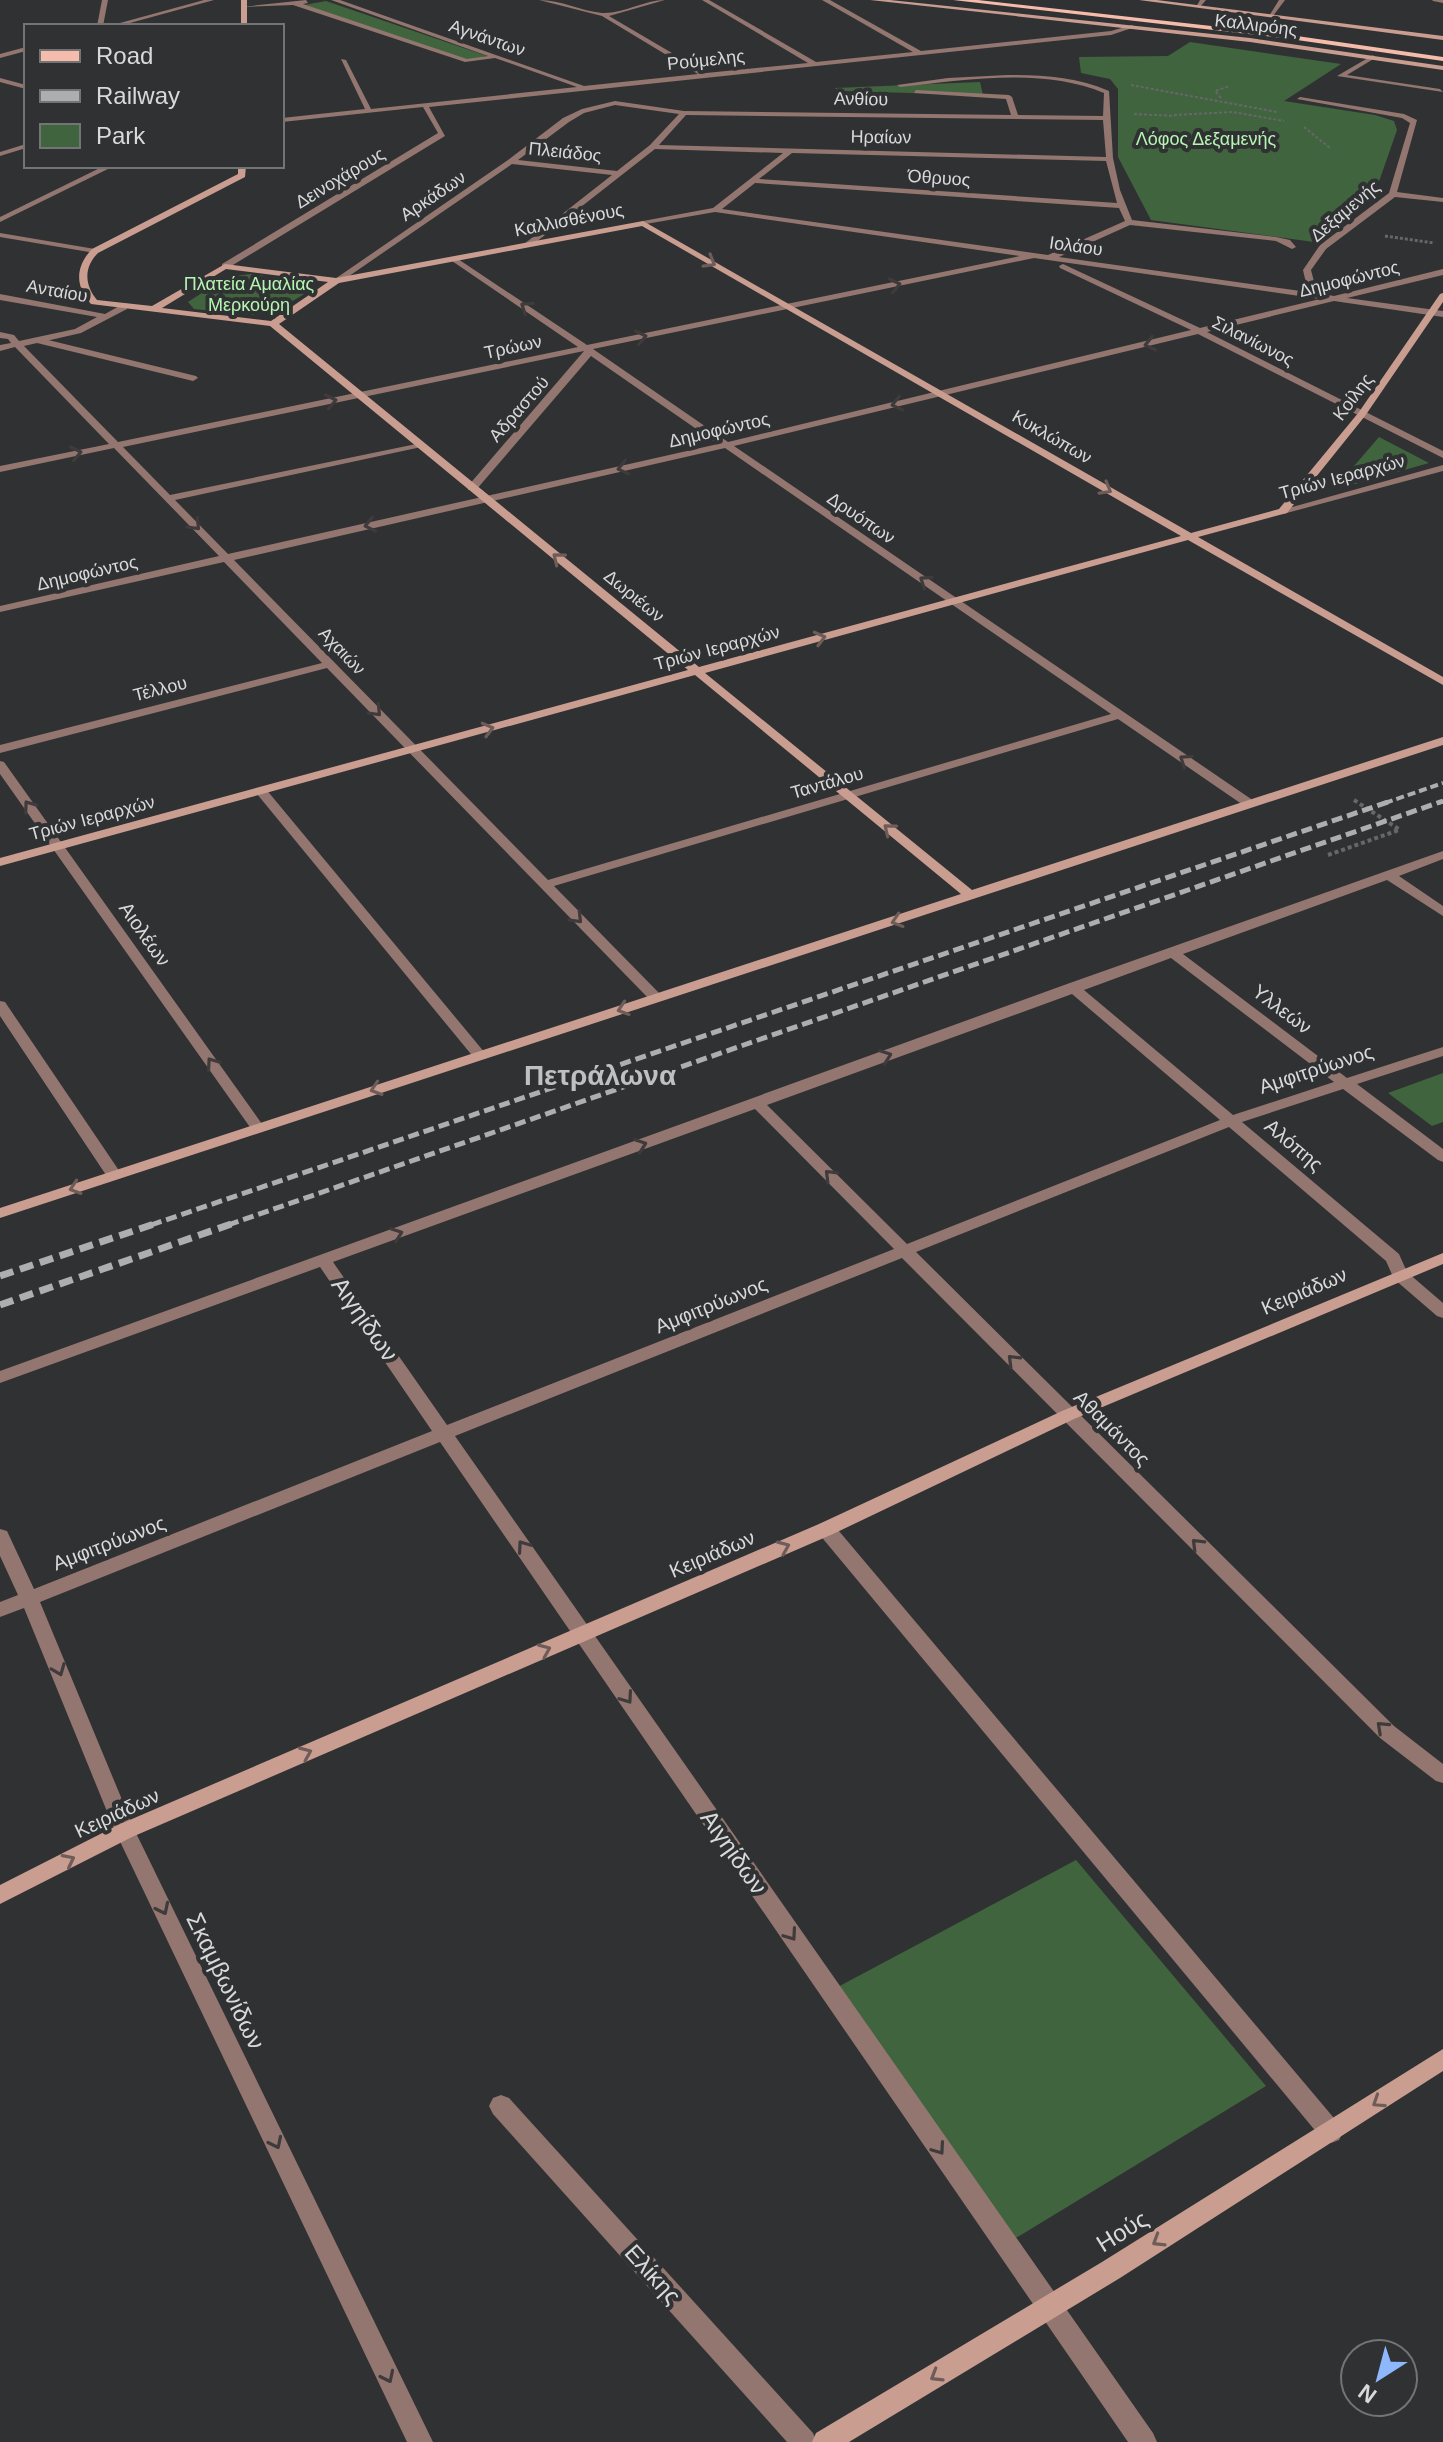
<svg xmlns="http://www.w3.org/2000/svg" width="1443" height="2442" font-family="Arial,sans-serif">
<rect width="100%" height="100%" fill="#303133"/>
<!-- green -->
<g fill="#40643e">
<path d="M326,1l161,55 -20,4 -163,-55z"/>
<path d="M1190,42l151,22 -57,37 91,14 19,6 3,9 -22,63 -61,49 -163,-22 -33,-63v-68l-8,-10 -29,-6 -2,-16 89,-1z"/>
<path d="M980,82l3,13 -145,-4 -3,-3z"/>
<path d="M251,274l55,8 5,8 -37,22 -22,3 -58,-6 -6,-7 38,-25z"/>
<path d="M1379,437l50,26 -74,21 -13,-4z"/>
<path d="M1443,1073v49l-11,4 -44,-33z"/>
<path d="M1076,1860l190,226 -255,155 -177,-252z"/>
</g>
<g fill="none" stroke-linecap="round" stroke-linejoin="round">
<!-- path-far2 -->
<g stroke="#666769" stroke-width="2" stroke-dasharray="3 2" stroke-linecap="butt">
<path d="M1131,85l146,27"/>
<path d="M1221,98l-6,-7 15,-5"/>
<path d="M1134,114l41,2"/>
<path d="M1174,115l59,-3 51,9"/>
<path d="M1304,127l26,21"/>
</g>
<!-- path-far1 -->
<path stroke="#666769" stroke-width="3" stroke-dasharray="3 2" stroke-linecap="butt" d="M1385,236l49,7"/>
<!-- path -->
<g stroke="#666769" stroke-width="4" stroke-dasharray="4 3" stroke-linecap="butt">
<path d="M1354,800l46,30"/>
<path d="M1328,855l71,-25"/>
</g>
<!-- lane -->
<g fill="#92766f" fill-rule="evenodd">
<path d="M40,338l156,38 2,2 -5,3 -156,-38 -1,-2z"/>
<path d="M261,787l4,1 220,265 2,3 -2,3h-10l-218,-265 -2,-3z"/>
<path d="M0,1001l5,1 115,170 2,3 -2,3h-12l-108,-162z"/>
</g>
<!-- street -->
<g fill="#92766f" fill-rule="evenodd">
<path d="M102,0h6l-5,26h-6z"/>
<path d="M204,0h10l-95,26h-10z"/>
<path d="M306,0l2,3 -5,1 164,55 21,-3 -157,-56h9l244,86 114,-12 -96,-58 -63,-16c22,0 42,11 63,13 21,1 42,-13 63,-13l-56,16 97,57 102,-10 -106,-63h7l107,62 97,-10 -91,-52h8l91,51 190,-20 21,-6 3,2 -24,8 -682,72 16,29 -217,132h-6v-4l216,-131 -15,-26 -141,15v-4l83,-9 -24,-50 5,1 25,49 206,-22 -82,-29 -30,4 -172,-57 -52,2z"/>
<path d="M1200,0h6l-6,7h-4z"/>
<path d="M1279,0h6l-12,16h-4z"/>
<path d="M1432,0h11v3l-10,-2z"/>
<path d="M26,47v4l-26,7v-4z"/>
<path d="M1373,55l2,3 -28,17 93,14 3,3 -106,-16z"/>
<path d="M1007,75c36,0 69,2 102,16l4,67 7,32 12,30 144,17 14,3 6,7 -4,2 -16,-8 -146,-16 -71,32 249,35 -5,-22 17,-25 69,-52 21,-70 -8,-5 -105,-19 3,-2 104,17 13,6 -20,72 46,6v4l-48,-5 -69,52 -15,21 6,23 17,3 109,-27v6l-96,23 96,13v6l-109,-16 -127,31 236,119v7l-245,-124 -464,112 520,355v6h-8l-128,-88 -564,167 107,109 2,3 -7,4 -5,-1 -324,-333 -327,85v-8l322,-82 -98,-101 -224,50v-6l219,-50 -105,-108 -114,24v-6l109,-22 -94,-97 -15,4v-6l11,-2 -3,-4 -8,-1v-6l14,3 5,6 56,-12 22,-12 -97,-17v-6l105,20 16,-9h6v4l-46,24 -57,13 94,96 460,-95 -126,-86 3,-4 132,88 433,-89 -305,-44 -75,13 3,-4 70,-13 70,-55 -128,-4 -124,97 -7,-2 88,-69 -100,-11 -173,119 -7,-2 176,-121 55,-42 19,-9 33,-8 69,10 327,4 -5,-16 -92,-6 2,-3 93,5 3,2 6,18 85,1 1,-23c-62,-26 -139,-13 -204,-6l-3,-2 51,-7zM615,105l64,9 -29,31 -33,26 -99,-11 51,-38 15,-9zM686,115l417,5 3,37 -447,-12zM792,153l314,8 11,42 -358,-24zM755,183l364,25 6,13 -77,34 -326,-46zM1034,258l286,41 -120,29 -137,-64 -4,2 1,2 131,62 -463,112 -135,-93zM584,351l-116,135v4h8l115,-134 127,88 -490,110 -53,-54 251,-54 -5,-3 -251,52 -47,-48zM725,448l386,266 -563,166 -314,-320z"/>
<path d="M0,78l26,7v4l-26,-7z"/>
<path d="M26,144v4l-26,8v-4z"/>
<path d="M104,166h10l-114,56v-5z"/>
<path d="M0,233l95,16 4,2 -4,2 -95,-16z"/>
<path d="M1443,465v6l-160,43 -5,-3z"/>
<path d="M0,761l4,1 258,362 3,3 -3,3h-10l-252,-356z"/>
<path d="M1443,851v8l-44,17 44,30v10l-56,-36 -204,74 164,124 96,-31v9l-86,28 86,65v13l-5,-2 -95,-71 -101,33 157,132 8,18 36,31v15l-6,-2 -43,-37 -8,-18 -157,-134 -313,125 478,474 49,38v19l-7,-2 -56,-43 -478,-480 -447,178 698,997 4,9h-29l-688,-1000 -400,160 95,229 298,611h-26l-292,-611 -91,-223 -24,9v-15l18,-7 -18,-39v-27l7,2 27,58 398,-158 -112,-164 -320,116v-12l1067,-387zM1171,958l163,124 -101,33 -149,-125zM1072,994l148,126 -313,124 -140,-139zM755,1109l139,140 -447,176 -114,-163z"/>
<path d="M826,1522l7,2 506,600 4,8 -4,8 -8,3 -8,-3 -504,-606 -2,-5 2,-5z"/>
<path d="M501,2095l8,3 304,335 4,9h-30l-294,-328 -4,-8 4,-8z"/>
</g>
<!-- secondary -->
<g fill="#ca9d91" fill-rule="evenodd">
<rect x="241" y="0" width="6" height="26"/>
<path d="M870,0h20l360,38 193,28v4l-193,-28z"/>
<path d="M1139,0h18l286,36v4z"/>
<path d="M238,166h8l-1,11 -147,76c-14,14 -14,31 -1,47l55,6 73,-42 111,14 307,-57 548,312 88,-24 80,-97 81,-118 3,-1v9l-78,114 -78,97 -89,24 245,140v8l-255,-145 -483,133 267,217 471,-153v8l-1443,473v-10l961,-314 -266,-219 -695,191v-8l688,-188 -418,-344 -179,-22c-16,-18 -16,-37 1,-55l146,-75zM642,226l539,310 -482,131 -420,-343 60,-41zM226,269l102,13 -57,39 -109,-13z"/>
<path d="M1443,1253v11l-369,155 -241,115 -701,303 -132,67v-19l118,-60 701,-301 243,-113z"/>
<path d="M1443,2049v22l-323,207 -271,164h-37l4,-9 286,-171z"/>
</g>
<!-- primary -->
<path fill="#f5bbab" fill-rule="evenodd" d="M953,0h25l305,34 160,23v4l-160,-23z"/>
<!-- rail-far2 -->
<g stroke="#adaeb0" stroke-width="4" stroke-dasharray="8 4" stroke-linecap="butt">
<path d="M1385,803l58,-20"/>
<path d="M1438,803l5,-2"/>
</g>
<!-- rail-far1 -->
<g stroke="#adaeb0" stroke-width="5" stroke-dasharray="11 5" stroke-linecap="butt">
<path d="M151,1225l1240,-424"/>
<path d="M228,1225l1215,-424"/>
</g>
<!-- rail -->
<g stroke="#adaeb0" stroke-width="7" stroke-dasharray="14 7" stroke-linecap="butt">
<path d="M0,1276l157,-53"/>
<path d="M0,1305l234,-82"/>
</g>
</g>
<!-- one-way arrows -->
<defs><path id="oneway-chevron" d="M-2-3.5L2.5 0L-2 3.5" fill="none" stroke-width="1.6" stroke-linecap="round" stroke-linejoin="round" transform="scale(2)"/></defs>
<g stroke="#6e5c59">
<use href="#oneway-chevron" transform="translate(710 262) rotate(30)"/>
<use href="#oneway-chevron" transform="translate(1106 489) rotate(30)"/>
<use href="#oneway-chevron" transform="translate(558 558) rotate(-141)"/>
<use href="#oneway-chevron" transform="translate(820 638) rotate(-15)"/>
<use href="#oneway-chevron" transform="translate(488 729) rotate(-15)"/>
<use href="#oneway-chevron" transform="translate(889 829) rotate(-141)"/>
<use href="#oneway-chevron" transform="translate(897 921) rotate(162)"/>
<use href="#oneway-chevron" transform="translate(623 1009) rotate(162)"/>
<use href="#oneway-chevron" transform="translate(376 1089) rotate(162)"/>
<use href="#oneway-chevron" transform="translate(75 1188) rotate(162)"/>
<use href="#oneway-chevron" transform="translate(784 1547) rotate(-23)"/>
<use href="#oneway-chevron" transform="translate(545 1650) rotate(-23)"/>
<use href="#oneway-chevron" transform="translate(306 1753) rotate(-23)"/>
<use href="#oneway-chevron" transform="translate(69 1860) rotate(-27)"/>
<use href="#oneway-chevron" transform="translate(1378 2102) rotate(147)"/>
<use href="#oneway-chevron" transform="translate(1158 2241) rotate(148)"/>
<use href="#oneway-chevron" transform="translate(936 2376) rotate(149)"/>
</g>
<g stroke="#3f3b3c">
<use href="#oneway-chevron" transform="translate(895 285) rotate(-12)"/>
<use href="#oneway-chevron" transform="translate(526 307) rotate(-146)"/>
<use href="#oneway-chevron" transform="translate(641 337) rotate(-12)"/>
<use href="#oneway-chevron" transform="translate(1150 344) rotate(167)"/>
<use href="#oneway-chevron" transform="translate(331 401) rotate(-12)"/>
<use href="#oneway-chevron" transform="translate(897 404) rotate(167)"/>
<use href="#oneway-chevron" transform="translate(76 453) rotate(-12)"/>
<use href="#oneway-chevron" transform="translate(623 468) rotate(167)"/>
<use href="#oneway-chevron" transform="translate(195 525) rotate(46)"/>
<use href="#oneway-chevron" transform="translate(370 525) rotate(167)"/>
<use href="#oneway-chevron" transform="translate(925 581) rotate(-146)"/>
<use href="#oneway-chevron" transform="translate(376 711) rotate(46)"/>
<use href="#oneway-chevron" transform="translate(1185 760) rotate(-146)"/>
<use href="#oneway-chevron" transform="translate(29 806) rotate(-126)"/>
<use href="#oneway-chevron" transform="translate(577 918) rotate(46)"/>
<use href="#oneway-chevron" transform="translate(886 1056) rotate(-20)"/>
<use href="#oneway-chevron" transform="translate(212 1063) rotate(-125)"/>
<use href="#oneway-chevron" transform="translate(641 1145) rotate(-20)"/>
<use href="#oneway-chevron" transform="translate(830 1175) rotate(-135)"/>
<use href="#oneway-chevron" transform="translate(397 1234) rotate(-20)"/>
<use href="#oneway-chevron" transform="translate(1013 1360) rotate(-135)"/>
<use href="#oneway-chevron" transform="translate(1197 1544) rotate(-135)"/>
<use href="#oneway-chevron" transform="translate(523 1546) rotate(-125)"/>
<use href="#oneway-chevron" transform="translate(59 1670) rotate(68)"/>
<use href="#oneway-chevron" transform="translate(627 1698) rotate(55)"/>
<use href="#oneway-chevron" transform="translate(1382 1727) rotate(-137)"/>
<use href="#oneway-chevron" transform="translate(163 1909) rotate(64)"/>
<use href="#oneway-chevron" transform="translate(791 1935) rotate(55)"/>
<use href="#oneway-chevron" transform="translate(276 2143) rotate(64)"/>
<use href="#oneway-chevron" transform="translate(939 2149) rotate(55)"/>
<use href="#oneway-chevron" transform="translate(388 2377) rotate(64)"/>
</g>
<g text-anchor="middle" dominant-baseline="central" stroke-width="8" stroke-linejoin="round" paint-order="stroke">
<!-- far-street labels -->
<g font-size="18" fill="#d8d9db" stroke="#303133">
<text transform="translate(1256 25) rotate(7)">Καλλιρόης</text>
<text transform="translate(487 38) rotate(19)">Αγνάντων</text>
<text transform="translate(706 60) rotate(-6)">Ρούμελης</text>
<text transform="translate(861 99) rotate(1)">Ανθίου</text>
<text transform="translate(881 137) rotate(1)">Ηραίων</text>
<text transform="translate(565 152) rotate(6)">Πλειάδος</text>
<text transform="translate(340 178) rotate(-31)">Δεινοχάρους</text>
<text transform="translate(939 178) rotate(4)">Όθρυος</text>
<text transform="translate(433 196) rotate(-34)">Αρκάδων</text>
<text transform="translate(1345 211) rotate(-40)">Δεξαμενής</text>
<text transform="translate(569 220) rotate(-11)">Καλλισθένους</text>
<text transform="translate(1076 246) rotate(8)">Ιολάου</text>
<text transform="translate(1349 279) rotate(-14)">Δημοφώντος</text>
<text transform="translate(57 291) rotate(10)">Ανταίου</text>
<text transform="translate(1253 341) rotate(27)">Σιλανίωνος</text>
<text transform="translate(513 347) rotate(-12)">Τρώων</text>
<text transform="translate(1353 397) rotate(-53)">Κοίλης</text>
<text transform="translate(519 409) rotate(-49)">Αδραστού</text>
<text transform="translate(719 430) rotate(-13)">Δημοφώντος</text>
<text transform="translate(1052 437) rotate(30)">Κυκλώπων</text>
<text transform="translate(1342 477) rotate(-15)">Τριών Ιεραρχών</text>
<text transform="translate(861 518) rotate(34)">Δρυόπων</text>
<text transform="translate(87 573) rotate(-13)">Δημοφώντος</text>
<text transform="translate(634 596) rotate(39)">Δωριέων</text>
<text transform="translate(717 648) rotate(-15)">Τριών Ιεραρχών</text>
<text transform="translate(342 651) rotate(46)">Αχαιών</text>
<text transform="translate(160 689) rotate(-14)">Τέλλου</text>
<text transform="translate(827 783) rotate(-16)">Ταντάλου</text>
<text transform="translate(92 818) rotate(-15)">Τριών Ιεραρχών</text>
</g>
<!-- far-park labels -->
<g font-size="18" fill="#b5f6b2" stroke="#303133">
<text x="1206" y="139">Λόφος Δεξαμενής</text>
<text x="249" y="284">Πλατεία Αμαλίας<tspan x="249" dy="21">Μερκούρη</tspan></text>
</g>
<!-- street labels -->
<g font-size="20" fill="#d8d9db" stroke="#303133">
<text transform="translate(145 934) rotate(55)">Αιολέων</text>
<text transform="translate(1282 1009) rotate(37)">Υλλεών</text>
<text transform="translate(1316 1069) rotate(-18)">Αμφιτρύωνος</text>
<text transform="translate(1294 1145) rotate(40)">Αλόπης</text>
<text transform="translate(1304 1291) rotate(-23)">Κειριάδων</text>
<text transform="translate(711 1305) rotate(-22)">Αμφιτρύωνος</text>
<text transform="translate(1112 1428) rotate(45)">Αθαμάντος</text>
<text transform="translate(109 1543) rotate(-21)">Αμφιτρύωνος</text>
<text transform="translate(712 1554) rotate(-23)">Κειριάδων</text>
<text transform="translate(117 1813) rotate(-25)">Κειριάδων</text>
</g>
<!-- near-street labels -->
<g font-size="24" fill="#d8d9db" stroke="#303133">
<text transform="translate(365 1319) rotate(55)">Αιγηίδων</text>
<text transform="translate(734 1852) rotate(55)">Αιγηίδων</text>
<text transform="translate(226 1981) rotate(64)">Σκαμβωνίδων</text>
<text transform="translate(1122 2231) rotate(-32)">Ηούς</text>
<text transform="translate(653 2274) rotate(48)">Ελίκης</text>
</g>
<!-- district labels -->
<g font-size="28" font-weight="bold" fill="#bec0c3" stroke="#303133">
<text x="600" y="1075">Πετράλωνα</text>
</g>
</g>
<!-- legend -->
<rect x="24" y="24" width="260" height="144" fill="#303133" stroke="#737476" stroke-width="2"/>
<rect x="40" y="50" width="40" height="12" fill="#f5bbab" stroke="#737476" stroke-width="2"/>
<text x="96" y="64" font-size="24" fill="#d8d9db">Road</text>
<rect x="40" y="90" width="40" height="12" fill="#adaeb0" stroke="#737476" stroke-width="2"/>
<text x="96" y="104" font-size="24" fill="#d8d9db">Railway</text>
<rect x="40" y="124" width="40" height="24" fill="#40643e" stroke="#737476" stroke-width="2"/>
<text x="96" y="144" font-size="24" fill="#d8d9db">Park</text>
<!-- north arrow -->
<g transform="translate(1379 2378) rotate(216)"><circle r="38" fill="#303133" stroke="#737476" stroke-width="2"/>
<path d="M0-6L14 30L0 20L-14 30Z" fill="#8db9fc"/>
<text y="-12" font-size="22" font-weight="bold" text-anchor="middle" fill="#d8d9db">N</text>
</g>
</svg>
